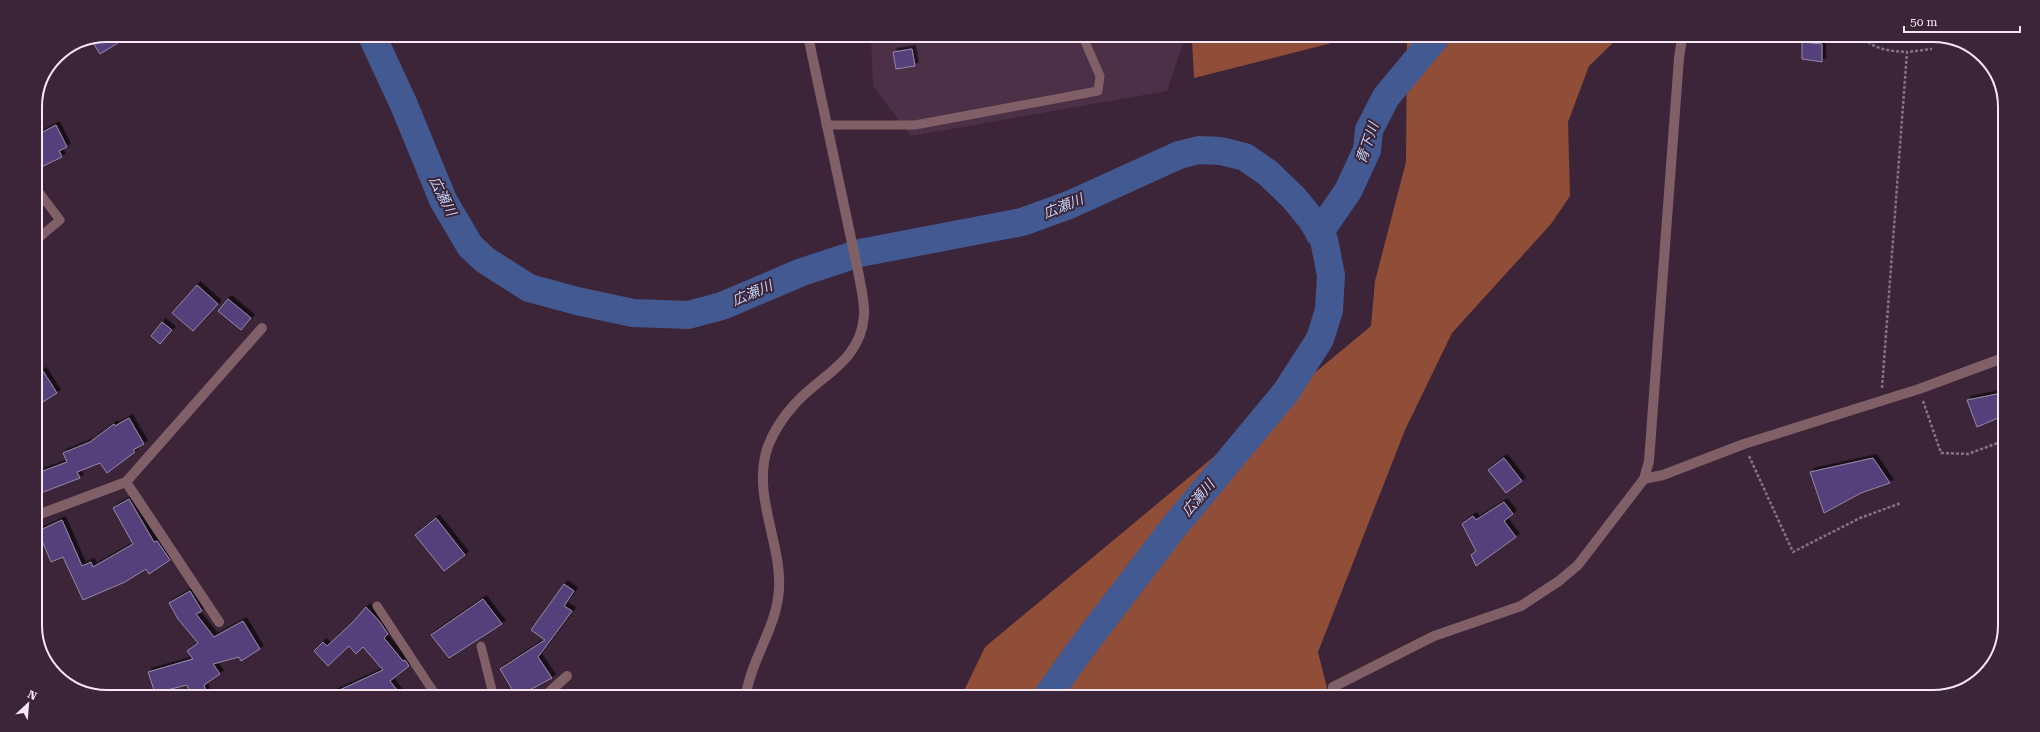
<svg xmlns="http://www.w3.org/2000/svg" width="2040" height="732" font-family="'Roboto Serif','Noto Sans JP',serif">
<defs>
<filter id="shadow"><feDropShadow dx="3.5" dy="-3.5" stdDeviation="0" flood-color="#0009"/></filter>
</defs>
<rect width="100%" height="100%" fill="#3c2538"/>
<!-- built -->
<path fill="#4c3047" d="M871,37h314l-18,54 -256,45 -38,-50z"/>
<!-- forest -->
<g fill="#904d37">
<path d="M1197,37l154,1 -157,40 -2,-38z"/>
<path d="M1407,38h211l-29,28 -21,56 2,74 -19,28 -99,109 -47,97 -87,222 11,44 -367,-1 23,-48 386,-321 4,-45 31,-119z"/>
</g>
<g fill="none" stroke-linecap="round" stroke-linejoin="round">
<!-- river -->
<g stroke="#435992" stroke-width="28">
<path d="M372,36l32,69 39,95 27,46 15,14 44,28 48,13 56,12 55,2 34,-9 80,-34 58,-19 162,-31 47,-17 110,-50 20,-5 22,1 24,6 23,16 26,25 17,21 13,21 7,35 -2,35 -9,29 -34,53 -113,136 -90,118 -35,49"/>
<path d="M1319,233l29,-42 19,-41 2,-20 17,-33 49,-59"/>
</g>
</g>
<!-- building -->
<g fill="#57417b" stroke="#9389a7" filter="url(#shadow)">
<path d="M107,35h6l5,8 -18,11 -10,-16z"/>
<path d="M1802,42l20,2v18l-20,-3z"/>
<path d="M912,49l3,17 -19,3 -3,-17z"/>
<path d="M56,125l11,22 -8,4 3,6 -27,13v-34z"/>
<path d="M197,285l21,19 -25,27 -21,-18z"/>
<path d="M228,299l23,19 -10,12 -23,-19z"/>
<path d="M162,322l10,8 -12,14 -9,-8z"/>
<path d="M43,371l14,22 -22,14v-30z"/>
<path d="M1997,394l6,11v11l-26,11 -10,-27z"/>
<path d="M129,418l15,26 -11,6 2,2 -28,21 -7,-10 -23,9 3,6 -39,15 -6,-19 32,-12 -4,-9 27,-11 24,-18 1,2z"/>
<path d="M1504,458l18,23 -16,12 -18,-23z"/>
<path d="M1873,458l17,25 -29,10 -37,20 -14,-41z"/>
<path d="M129,499l25,43 3,-1 13,19 -21,14 -3,-5 -21,13 -42,18 -20,-43 -12,5 -13,-31 24,-11 20,46 9,-4 2,5 40,-23 -20,-36z"/>
<path d="M1504,502l9,12 -9,7 12,16 -40,29 -5,-11 5,-4 -14,-27 11,-8 3,4z"/>
<path d="M436,518l29,37 -21,16 -29,-36z"/>
<path d="M564,584l10,7 -10,15 8,5 -34,46 14,21 -30,16h-7l-15,-25 45,-29 -14,-10z"/>
<path d="M190,591l12,20 -6,3 18,23 29,-16 17,28 -19,12 -2,-4 -26,7 7,10 -16,11 2,7 -16,1 -3,-8 -32,8 -7,-21 45,-13 -6,-8 11,-8 -20,-24 -9,-16z"/>
<path d="M483,599l19,25 -53,34 -18,-23z"/>
<path d="M366,607l13,14 9,13 -4,4 19,23 2,-1 4,6 -19,15 10,13h-69l52,-24 -20,-23 -7,7 -7,-8 -21,20 -14,-15 9,-9 4,4 25,-23z"/>
</g>
<g fill="none" stroke-linecap="round" stroke-linejoin="round">
<!-- path -->
<g stroke="#877283" stroke-width="2.5" stroke-dasharray="3 2" stroke-linecap="butt">
<path d="M1864,39c13,11 26,12 43,13"/>
<path d="M1882,388l25,-336 25,-3"/>
<path d="M1923,401l18,52 27,1 35,-13"/>
<path d="M1749,456l44,96 67,-34 41,-15"/>
</g>
<!-- lane -->
<g stroke="#806066" stroke-width="9">
<path d="M826,125h89l183,-34 2,-15 -17,-39"/>
<path d="M35,187l25,33 -25,21"/>
<path d="M377,606l58,88"/>
<path d="M481,646l12,48"/>
</g>
<!-- street -->
<g stroke="#806066" stroke-width="10">
<path d="M1644,479l19,-4 81,-31 175,-55 84,-31"/>
<path d="M126,482l93,140"/>
<path d="M35,516l91,-34 136,-154"/>
<path d="M1333,687l101,-51 87,-30 38,-25 19,-16 66,-86 5,-18 30,-403 3,-20"/>
<path d="M547,694l20,-18"/>
<path d="M746,695c6,-38 31,-68 33,-106 3,-46 -28,-95 -11,-143 6,-15 15,-29 26,-41 26,-30 67,-43 70,-90 1,-12 -3,-27 -5,-39l-51,-240"/>
</g>
</g>
<g text-anchor="middle" dominant-baseline="central" stroke-width="4" stroke-linejoin="round" paint-order="stroke">
<!-- water labels -->
<g font-size="14" font-style="italic" fill="#c4d3f5" stroke="#3c2538">
<text transform="translate(1367 143) rotate(-71)">青下川</text>
<text transform="translate(443 196) rotate(63)">広瀬川</text>
<text transform="translate(1063 206) rotate(-22)">広瀬川</text>
<text transform="translate(752 293) rotate(-23)">広瀬川</text>
<text transform="translate(1198 498) rotate(-50)">広瀬川</text>
</g>
</g>
<!-- crop -->
<path d="M0 0H2040V732H0ZM107 42H1933A65 65 0 0 1 1998 107V625A65 65 0 0 1 1933 690H107A65 65 0 0 1 42 625V107A65 65 0 0 1 107 42Z" fill="#3c2538" fill-rule="evenodd"/>
<path fill="none" stroke="#f7e7f4" stroke-width="2" d="M107 42H1933A65 65 0 0 1 1998 107V625A65 65 0 0 1 1933 690H107A65 65 0 0 1 42 625V107A65 65 0 0 1 107 42Z"/>
<!-- north arrow -->
<g transform="translate(28 704) rotate(26)" stroke="#3c2538" stroke-width="3" paint-order="stroke">
<path d="M0-3L7 15L0 10L-7 15Z" fill="#f7e7f4"/>
<text y="-6" font-size="11" font-weight="bold" text-anchor="middle" fill="#f7e7f4">N</text>
</g>
<!-- scale -->
<path d="M1904 26v6h116v-6" fill="none" stroke="#f7e7f4" stroke-width="2"/>
<text x="1910" y="26" font-size="12" fill="#f7e7f4" stroke="#3c2538" stroke-width="3" paint-order="stroke">50 m</text>
</svg>
